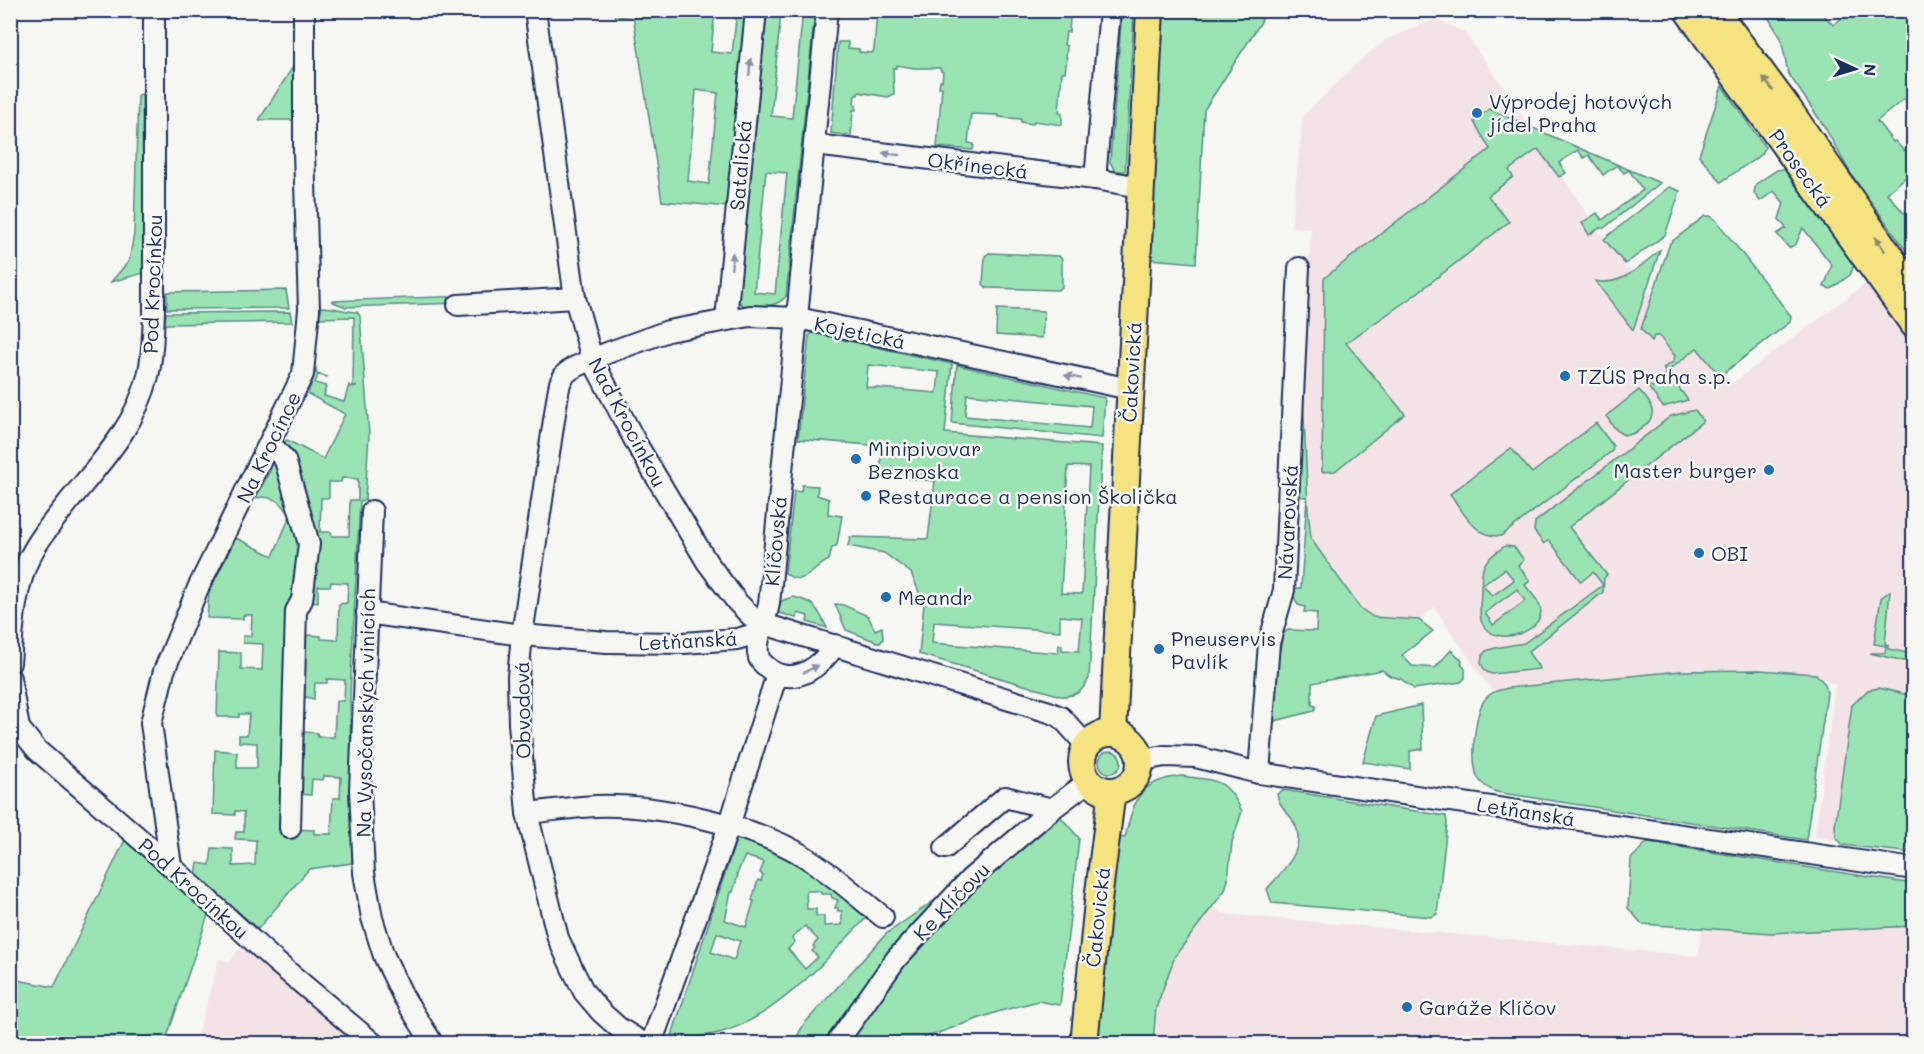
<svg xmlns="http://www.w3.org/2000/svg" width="1924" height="1054" font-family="Mali,sans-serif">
<rect width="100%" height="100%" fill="#f6f6f2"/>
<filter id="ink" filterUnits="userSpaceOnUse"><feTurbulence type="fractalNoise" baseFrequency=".0167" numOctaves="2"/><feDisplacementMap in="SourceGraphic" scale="12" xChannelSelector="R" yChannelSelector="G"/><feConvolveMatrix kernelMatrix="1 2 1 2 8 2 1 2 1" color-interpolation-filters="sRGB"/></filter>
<g filter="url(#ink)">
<!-- built -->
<g fill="#f4e3e6">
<path d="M1436,19l29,14 39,55 100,151 126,146 139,-104 44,63v507l-98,-14 20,-152 -19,-11 -57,-4 -78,1 -173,17 -14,4 -14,-18 -46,-67 -15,13 -46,-3 -13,-9 -49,-69 -3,-29 -5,-116 8,-165 -20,-2 12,-111 51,-50 31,-26z"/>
<path d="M1213,907l12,7 473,42 4,-28 211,-4v119l-759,1 3,-38 18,-50z"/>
<path d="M242,945l96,83 20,15 -163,1 24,-85 11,3z"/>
</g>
<!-- green -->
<g fill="#9ae4b3" stroke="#5a8a88" stroke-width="1.5" fill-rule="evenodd">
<path d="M1066,10v8h4l-1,14h-3l-2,13 3,1 -1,12h1l-2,14h-3l-3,40 3,1v12l-28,-4 -1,3 -12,-2v-3l-22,-2v-2l-28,-1 -3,29 6,1 -1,6 -36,-3 5,-60h-3l1,-6h2l1,-9 -2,-1 -1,-3h-26l-17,-3 -1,3h-3l1,26 -6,3 -30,-5v3h-3l-1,9 2,1v5h-3l-2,26 -20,-3 7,-91h10v6l11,1v3l13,1 2,-3 3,-39z"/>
<path d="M614,11h101l-4,41 21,2 5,-43h11l-19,196 -67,-6 -29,-186 -18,2zM696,90l22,3 -9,91 -21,-3z"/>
<path d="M763,11h18l-10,105 21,2 11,-107h12l-29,285c-10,13 -27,9 -42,10l-5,-4 -3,-9zM766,171l21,2 -12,121 -21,-2z"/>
<path d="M1122,11h12l-9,160h-10l-5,-9z"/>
<path d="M1162,11h103l-4,11 -57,88 -8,153 -46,-4z"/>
<path d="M1764,11h56l13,14 18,-14h62v99l-9,-11 -27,22 16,21 2,-1 9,10 9,-8v28l-26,22 17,20 2,-1 7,9v39l-62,-86 -27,-48 -36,-53 -7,-35z"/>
<path d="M294,65l1,55h-36z"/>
<path d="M1722,86l43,61 -3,7 -41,28 -22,-27z"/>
<path d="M142,94l2,179 -33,9 18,-21 5,-27 4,-139z"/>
<path d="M1489,109l171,74 -56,45h-5l-10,7 -7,-12 15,-10 5,7 41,-30 -14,-20 -5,3 -7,-8 -14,10 -14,-20 -5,3 -6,-8 -19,13 7,10 -7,4 -21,-28 -29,21 4,7 -25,19 21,26 -97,75 -66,46 59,71 -70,57 -13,1 2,-194 166,-129 -16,-27z"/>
<path d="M1784,169l4,1 67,93 -5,12 -19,14 -7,-2 8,-22 -29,-37 -7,16 -7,4 -12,-14 9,-6 -7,-9 5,-16 -10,-12 -14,10 -6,-8 2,-9 21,-14z"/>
<path d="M1669,187l11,4 -15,44 -40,29 -21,-25z"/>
<path d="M1705,216h5l5,3 76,97 -1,6 -70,54 -23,-28 -30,24 21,28 -25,7 -15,-20 1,-2 3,2 5,-4 -1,-2 10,-8 -3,-5 10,-6 2,-6 -16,-20h-5l-2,5 -11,-12 29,-86z"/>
<path d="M1660,250l-27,80 -38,-49c27,6 46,-16 65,-31z"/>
<path d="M989,253l70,3 3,3v28l-4,3 -71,-2 -4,-4 2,-28z"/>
<path d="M286,290l3,18 -122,1v-17z"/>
<path d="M465,296l-8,7 -111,4 -15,-6z"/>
<path d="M322,307c13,0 23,5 35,5l3,4 9,118 -4,66 -5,1 -10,192 2,170 -43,6 -51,60 -62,-54 2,-12 12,2 2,-17 21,1v17l22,-1 1,-25 -21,-1 1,-7h8v-20l-9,-1v4l-22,-1 2,-64 22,2v16h20v-25l-18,-1v-7h8l2,-21h-10v3h-22l2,-65 22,1v16l21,1 1,-26 -20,-1v-7h8l1,-21h-9v4l-36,-1 2,-26 27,-54 37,18 17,-40c-7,-14 -18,-21 -34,-18l18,-35h4c8,17 22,59 22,77 -1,24 -5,51 -13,74l-7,212 4,3 30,1v4h17l2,-36h7l1,-21 -17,-1 -1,4 -11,-1 -1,16 -14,-1 -3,-6 3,-52 8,-4 12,1 1,4h16l2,-36h8l1,-21 -18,-1v4h-12l-1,16 -12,-3 -4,-5 3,-52 8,-4 12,1v3l17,1 1,-36 8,-1 1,-20 -17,-1 -1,4h-12v16l-8,-1 3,-60 -17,-69 -13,-28 4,-4 36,19 22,-45 -37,-20 8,-25 1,5 11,3 -10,-2 -3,8 11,3 -2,10 20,6 5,-17 1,2 7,-1h-4l1,-69 -35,1zM342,478l16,1v21h-8l-1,36h-17l-1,-4h-11l1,-34h8v-16h12z"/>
<path d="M997,309l47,2 -2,27 -46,-3z"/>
<path d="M290,312l2,10 -127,2 1,-11z"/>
<path d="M813,333l139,31 -7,69 157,13 -13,232c-6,14 -13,18 -28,18l-142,-42 5,-50 -13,-31 -27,-20 -36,-7 2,-9 78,2 7,-58 -55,-5 2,-30 -84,-7 11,-103zM868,365l71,7 -2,21 -71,-6zM1068,466l21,1 -7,127 -21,-1zM1060,616l22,2 -3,33 -17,-1v-5h-3l-1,8 -126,-10 2,-21 126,9z"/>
<path d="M957,365l148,33 -3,40 -150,-15zM967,394l125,12 -2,22 -125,-12z"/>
<path d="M1639,390c5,6 15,16 13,25 -2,10 -21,23 -30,19 -7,-3 -12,-13 -16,-18z"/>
<path d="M1303,394l5,116 3,29 49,69 13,9 46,3 14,11 -31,24 10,11 23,2 16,-18 11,10 -1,3 4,6v9l-4,4 -47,7 -13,-10 -11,-3 -8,-6 -70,13v22l4,1 -2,5 -43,11 5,-72h4l3,-16 5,-4 28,1 1,-18 -13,-1 1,-5 -7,-2 -4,-8 1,-9h6l6,-91 -12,-1z"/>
<path d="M1695,410l8,11 -134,106 38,48 -3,3 -1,14 -75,60 12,17 -49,5 -6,-3 -4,-8 1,-7 4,-5 9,-3 29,-5 79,-58 -10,-13 -12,10 -32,-42 -5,4 -10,-13 1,-9 136,-106z"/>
<path d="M1596,423l17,23 -1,5 -111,85c-26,2 -37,-23 -51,-42l61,-46 21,25z"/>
<path d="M802,485l16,1 -1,9 12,4 -1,15 14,2 -5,29 -5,3 -3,12c-16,7 -25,29 -44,13l9,-82 7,1z"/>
<path d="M1505,546l9,1 10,13 -6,5 12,16 -5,4c4,6 11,12 14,19 12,27 -45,46 -57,19 -4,-8 -1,-23 -1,-32 1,-29 1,-28 24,-45zM1505,569l9,11 -22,16 -9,-11zM1517,589l8,12 -32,24 -8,-12z"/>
<path d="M1890,591l-5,53 3,1v4l25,5v9l-44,-10h16l1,-7 -12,-2 7,-46z"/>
<path d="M794,597c21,5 24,12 33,31l-20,-6 1,-6 -10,-3 -2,5 -19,-6c1,-12 6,-12 17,-15z"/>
<path d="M835,604l8,1 25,11 7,14 7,-3 1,12 -3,4 -34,-13z"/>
<path d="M1759,670l57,4 9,10 2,9 -21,147 -310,-48c-7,-3 -14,-7 -18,-14 -8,-15 -4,-69 9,-81 6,-6 13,-7 21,-9l173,-17z"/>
<path d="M1879,688l34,8v157l-70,-8 -7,-8 -1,-11 17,-121 16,-15z"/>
<path d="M1421,705l2,44 -13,2v18l-47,-7 13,-46z"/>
<circle cx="1110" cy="762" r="11"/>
<path d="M1182,776c35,5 43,1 60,35l-10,31 -4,37 -3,11 -50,66 -19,52 -3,35 -58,1 13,-137 11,-70 6,1c9,-38 14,-58 57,-62z"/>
<path d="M1283,790l163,26 1,7 -10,91 -5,3 -160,-14 -5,-14c17,-20 43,-42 25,-70 -6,-8 -14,-15 -15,-25z"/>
<path d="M1059,815l20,23 -19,167 -22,-4 -41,11 -87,31 -62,1 43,-63 39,-50z"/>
<path d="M737,837c15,7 30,12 44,19 32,15 59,38 86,61 -49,51 -117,133 -195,118zM745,856l19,6 -4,11 3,2 -2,6 -3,-1 -6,20 2,1 -8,26 -21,-7 6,-28h2l5,-17 -1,-1zM806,891h14l1,3h10l1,4 6,2 -3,8h3v3h4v14l-18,1v-10h-8v-7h-9zM805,926l13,14 -5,6 2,2 -3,3 6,6 -13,12 -17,-20 7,-7 -3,-4zM717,933l23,8 -6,19 -23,-8z"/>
<path d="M125,840l83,75 -43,128h-154v-64l43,8z"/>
<path d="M1647,842l266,42v42l-142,7 -129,-9 -14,-16 3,-49z"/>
<path d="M945,893l-75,86 -47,64 -30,1 11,-20 82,-90z"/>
</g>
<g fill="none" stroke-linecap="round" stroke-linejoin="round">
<!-- minor casing -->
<g stroke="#1b2f5e" stroke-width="24">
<g id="minor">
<path d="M535,10l40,288 17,61 44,84 71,119 30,40 15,15 12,7 285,88 12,5 26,29"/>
<path d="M827,10l-56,574c-1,8 -1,16 -3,24 -3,15 -14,34 -9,50 2,5 9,10 13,13 25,15 50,-6 63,-26"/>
<path d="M815,145l280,34 45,8"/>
<path d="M1095,179l15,-169"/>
<path d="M458,305l117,-7"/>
<path d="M726,319l30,-309"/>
<path d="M270,443l15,17 24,84 -7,56 -6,11 -6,217"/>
<path d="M372,511l-12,279 4,83 8,45 12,38 19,40 30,48"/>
<path d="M367,613l155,22 84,7 78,1 53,-4 14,-4 13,-11"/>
<path d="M10,663c3,-34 4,-68 17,-100 10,-23 28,-44 44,-64 31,-38 65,-74 77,-123 5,-21 5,-43 6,-64v-302"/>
<path d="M10,678l9,50 18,22 134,116 104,95 99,83"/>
<path d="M1139,761l25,-5 32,1 63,16 655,96"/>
<path d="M1259,773l10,-130 15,-53 15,-322"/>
<path d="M527,813c23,-2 46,-6 69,-7 60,-2 160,19 211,52 27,17 51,39 76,59"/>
<path d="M945,848l60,-51 47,12"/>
<path d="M171,866l-20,-143 13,-52 34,-83 105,-214 6,-65 -5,-157v-142"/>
<path d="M645,1044l-26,-16 -18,-16 -17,-20 -12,-24 -14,-30 -31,-125 -8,-90 -1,-46 4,-42 36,-242 2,-10 5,-9 8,-6 34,-15 61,-22 82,-15 48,2 332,71"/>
<path d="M651,1044l78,-218 48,-152"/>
<path d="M836,1044l60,-85 74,-80 82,-70 37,-28"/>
</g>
</g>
<!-- major casing -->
<g stroke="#1b2f5e" stroke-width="30">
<g id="major">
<path d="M1687,10l227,315"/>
<path d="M1715,10l72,97 127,184"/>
<path d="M1113,733l37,-723"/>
<circle cx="1111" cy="762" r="29"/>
<path d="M1084,1044l15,-152 13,-101"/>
</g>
</g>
<!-- minor -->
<use href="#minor" stroke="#f6f6f2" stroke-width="20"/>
<!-- major -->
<use href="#major" stroke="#f5e382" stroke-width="26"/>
</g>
<!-- one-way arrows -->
<defs><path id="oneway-solid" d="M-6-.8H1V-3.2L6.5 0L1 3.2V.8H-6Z" transform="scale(1.5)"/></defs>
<g fill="#8892a8">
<use href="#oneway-solid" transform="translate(750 67) rotate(-84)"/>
<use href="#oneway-solid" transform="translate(891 154) rotate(-173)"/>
<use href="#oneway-solid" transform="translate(732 261) rotate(-85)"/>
<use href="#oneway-solid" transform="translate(1073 377) rotate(-168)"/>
<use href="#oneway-solid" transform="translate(811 669) rotate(-26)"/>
</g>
<g fill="#888970">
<use href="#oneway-solid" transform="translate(1768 84) rotate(-127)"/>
<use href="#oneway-solid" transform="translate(1880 244) rotate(-124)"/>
</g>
</g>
<!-- markers -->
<g fill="#1f6fb2" stroke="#f6f6f2" stroke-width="2">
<circle cx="1477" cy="113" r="6"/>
<circle cx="1565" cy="376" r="6"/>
<circle cx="856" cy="459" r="6"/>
<circle cx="1769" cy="470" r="6"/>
<circle cx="866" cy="496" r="6"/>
<circle cx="1699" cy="553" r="6"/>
<circle cx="886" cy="597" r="6"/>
<circle cx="1159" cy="649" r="6"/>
<circle cx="1407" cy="1007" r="6"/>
</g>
<g text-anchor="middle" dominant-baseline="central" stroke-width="5" stroke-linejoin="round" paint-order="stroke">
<!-- poi labels -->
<g font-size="20" fill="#1b2f5e" stroke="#f6f6f2" text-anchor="start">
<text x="1489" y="101">Výprodej hotových<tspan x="1489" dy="23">jídel Praha</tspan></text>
<text x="1577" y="376">TZÚS Praha s.p.</text>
<text x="868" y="448">Minipivovar<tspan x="868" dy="23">Beznoska</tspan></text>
<text x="1757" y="470" text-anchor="end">Master burger</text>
<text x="878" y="496">Restaurace a pension Školička</text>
<text x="1711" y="553">OBI</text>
<text x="898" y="597">Meandr</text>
<text x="1171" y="638">Pneuservis<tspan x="1171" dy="23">Pavlík</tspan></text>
<text x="1419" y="1007">Garáže Klíčov</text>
</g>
<!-- street labels -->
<g font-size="20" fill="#1b2f5e" stroke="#f6f6f2">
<text transform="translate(740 165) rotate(-85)">Satalická</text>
<text transform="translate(978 165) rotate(7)">Okřínecká</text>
<text transform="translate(1801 168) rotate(54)">Prosecká</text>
<text transform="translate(152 284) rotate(-88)">Pod Krocínkou</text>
<text transform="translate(860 332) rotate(12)">Kojetická</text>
<text transform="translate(1131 372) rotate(-87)">Čakovická</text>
<text transform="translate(628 422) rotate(62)">Nad Krocínkou</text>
<text transform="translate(268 447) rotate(-64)">Na Krocínce</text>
<text transform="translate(1287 522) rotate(-87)">Návarovská</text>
<text transform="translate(775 541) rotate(-85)">Klíčovská</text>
<text transform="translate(688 640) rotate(-3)">Letňanská</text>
<text transform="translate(522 710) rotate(-91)">Obvodová</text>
<text transform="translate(365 713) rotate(-89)">Na Vysočanských vinicích</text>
<text transform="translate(1526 811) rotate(9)">Letňanská</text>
<text transform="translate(194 888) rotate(42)">Pod Krocínkou</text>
<text transform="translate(951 901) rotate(-46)">Ke Klíčovu</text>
<text transform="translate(1097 917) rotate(-84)">Čakovická</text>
</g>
</g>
<!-- margin -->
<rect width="1924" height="1054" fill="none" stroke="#f6f6f2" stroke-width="36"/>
<rect x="18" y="18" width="1888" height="1018" fill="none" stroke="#1b2f5e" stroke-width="2" filter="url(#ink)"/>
<!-- north arrow -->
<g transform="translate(1855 69) rotate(94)" stroke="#f6f6f2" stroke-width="4.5" paint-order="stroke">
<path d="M0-4.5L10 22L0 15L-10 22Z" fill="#1b2f5e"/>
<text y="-9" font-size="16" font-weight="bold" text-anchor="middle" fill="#1b2f5e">N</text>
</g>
</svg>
